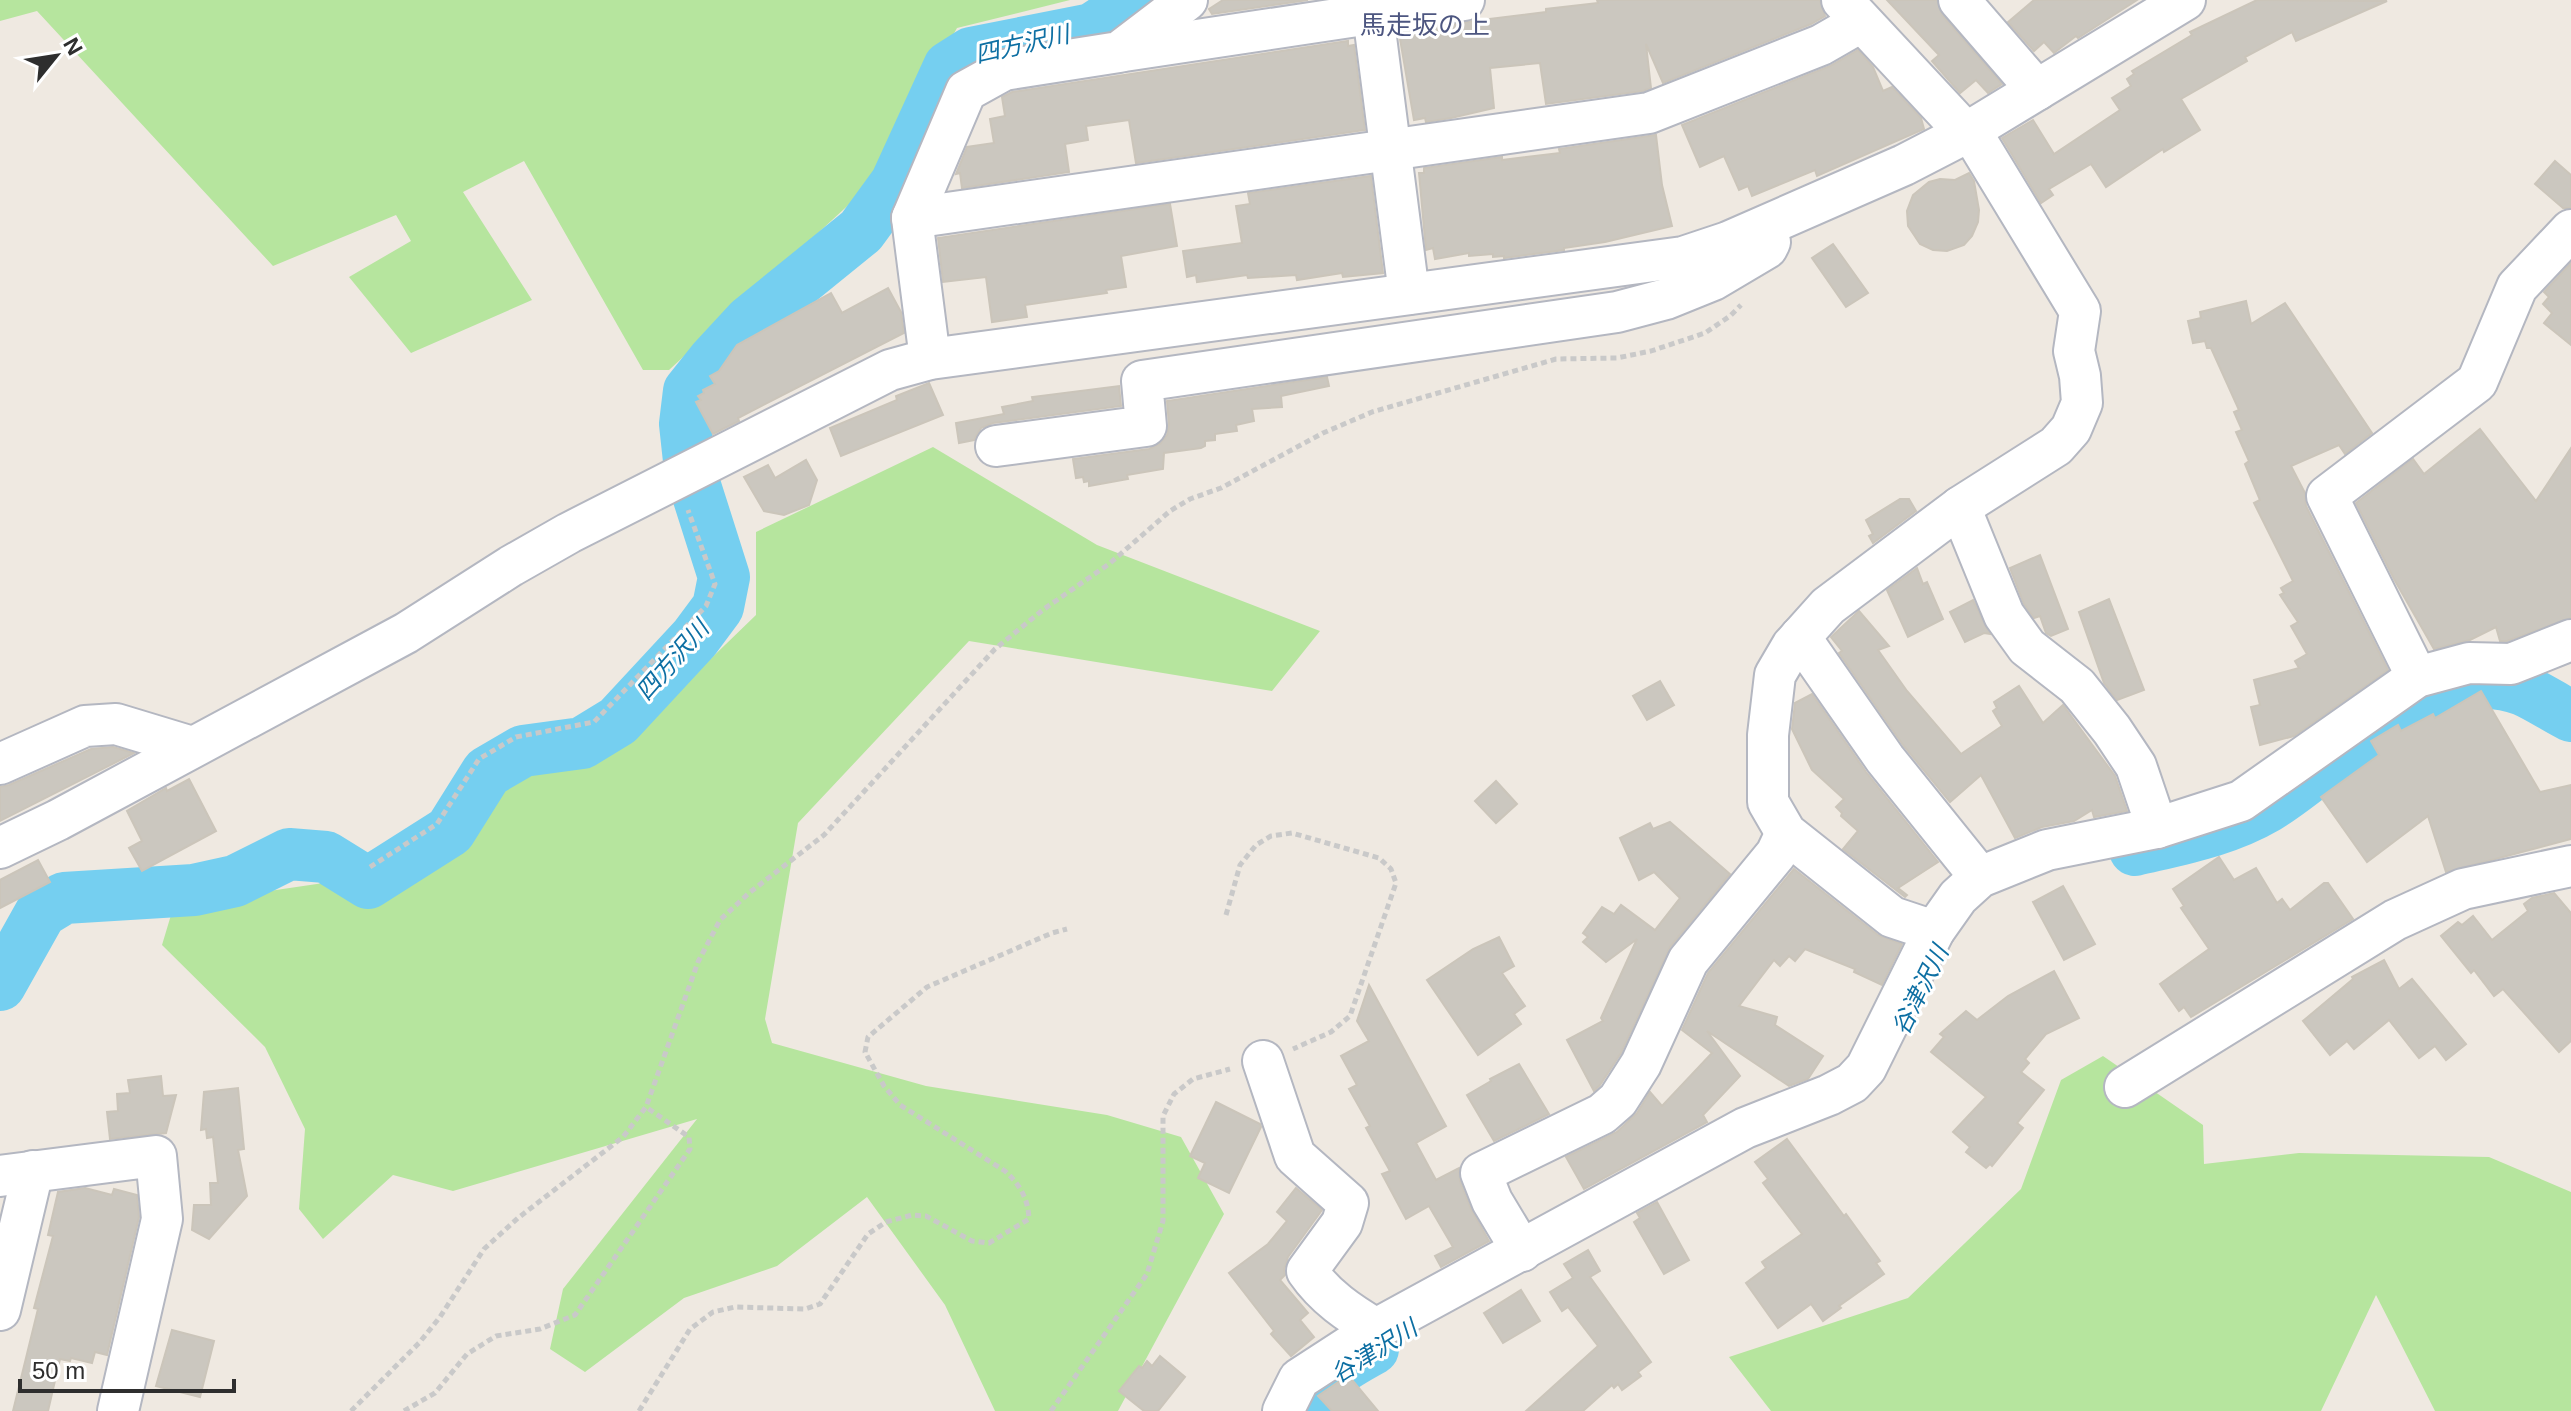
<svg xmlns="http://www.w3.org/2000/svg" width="2571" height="1411" font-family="Arial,'Noto Sans JP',sans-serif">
<rect width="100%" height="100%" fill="#efe9e1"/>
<!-- green -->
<g fill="#b6e59e">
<path d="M0,0h1070l-113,28 -89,159 -199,183h-26l-119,-209 -61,31 69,108 -121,53 -62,-76 62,-36 -15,-26 -123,51 -236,-255 -37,10z"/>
<path d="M933,447l164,98 223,86 -48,60 -303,-50 -171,182 -33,196 7,24 154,43 181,29 74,22 43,77 -106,197h-123l-50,-106 -78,-108 -90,69 -93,32 -99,74 -35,-23 13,-60 134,-170 -244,72 -60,-16 -70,64 -24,-30 6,-80 -40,-82 -103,-102 12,-40 231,-34 88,-97 65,-7 108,-65 90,-87v-83z"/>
<path d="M2103,1056l100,69 1,39 95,-11 190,4 82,35v219h-136l-59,-116 -55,116h-550l-42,-54 179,-59 113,-109 40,-109z"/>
</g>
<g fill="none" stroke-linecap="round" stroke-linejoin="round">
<!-- river -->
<g stroke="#75cff0" stroke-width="52">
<path d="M2135,850c46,-11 91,-19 132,-43 73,-44 161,-153 256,-117 16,7 32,18 48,26"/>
<path d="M0,985l41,-73 23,-14 130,-8 41,-9 54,-27 37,3 42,26 82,-52 37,-59 36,-21 59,-8 36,-22 77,-83 23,-31 6,-30 -34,-107 -5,-46 4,-33 24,-30 37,-40 111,-90 35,-48 53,-116 22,-14 121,-24 44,-29"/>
<path d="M1312,1411c-7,-27 42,-51 61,-62"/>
</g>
</g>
<!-- building -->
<g fill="#cbc7bf" stroke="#cbc5ba" stroke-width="2">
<path d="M1223,0h85l-96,14 -3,-5z"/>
<path d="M1597,0h223l5,16 -14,8 -148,59 -17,-39 5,44 -8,3 -97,13 -6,-41 -50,5 4,40 -43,10 -25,4 -1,-4 -11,2 -15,-87 74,-12 73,-9v-3l52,-6z"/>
<path d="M1887,0h50l5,15 60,69 -14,9 -12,-13 -16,13 -28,-32 7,-6z"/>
<path d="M2034,0h103l-59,38 -2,-2 -22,17 -10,-11 -10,9 -26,-29z"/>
<path d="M2257,0l130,1 -91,40 -4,-9 -47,25 2,4 -66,38 19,31 -36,22 -1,-3 -57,38 -15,-23 -42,25 4,6 -12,8 -39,-65 31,-18 21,34 66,-44 -8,-12 19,-12 -4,-7 7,-5 -2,-3 60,-36 -2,-3z"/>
<path d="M1348,41v5l6,-1 11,85 -229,33 -7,-43 -43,6 2,14 -23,4 4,28 -107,16 -2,-15 -4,1 11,-27 27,-4 -4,-24 15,-3 -3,-19 10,-5z"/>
<path d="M1858,50l15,17 10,24 9,-4 29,31 3,11 -107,47 -2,-6 -63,26 -4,-10 -9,4 -15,-34 -24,11 -18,-42 148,-59z"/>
<path d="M1656,135l6,50 10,41 -67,16 -41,6v2l-60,8v-2l-11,1v-3l-24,2v-3l-34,6 -2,-11 -7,2 -7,-77h5v-5l78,-11v3l58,-7 -1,-4z"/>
<path d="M2555,161l16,14v33h-8l-28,-24z"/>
<path d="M1969,173l5,8 5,29 -1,12 -6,14 -8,9 -17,6 -14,-1 -13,-6 -12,-18 -1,-15 6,-16 16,-13 11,-3 15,1z"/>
<path d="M1371,176l12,97 -40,4 -1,-4 -45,7 -1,-5 -48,3 -1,-3 -50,7 -1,-7 -9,2 -4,-26 59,-8 -6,-37 14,-2 -2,-11z"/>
<path d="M1170,204l7,42 -56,10 5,31 -20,3 1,3 -82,12 2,12 -35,5 -6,-45 -43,5 -5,-44z"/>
<path d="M1833,244l35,49 -22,14 -34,-49z"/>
<path d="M2571,263v82l-27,-22 8,-10 -9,-9 6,-7 -5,-5z"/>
<path d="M888,288l13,24 3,21 -166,85 1,3 -26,13 -17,-32 5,-2 -3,-4 6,-3 -1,-3 12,-6 -5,-8 9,-5 18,-26 94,-52 11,20z"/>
<path d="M2246,301l5,23 34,-21 87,130 -27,21 -6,-9 -48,21 14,27 1,13 82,164 -94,66 -34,9 -9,-38 9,-2 -6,-25 45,-12 -4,-7 12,-7 -16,-28 7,-4 -18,-27 4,-2 -3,-5 12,-7 -39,-78 6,-3 -15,-36 4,-3 -13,-29 6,-2 -8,-18 5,-2 -28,-62h-4l-2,-7 -12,2 -5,-22 13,-3 -1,-6z"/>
<path d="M1327,377l2,9 -48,10 1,11 -30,2 2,12 -18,4 1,6 -22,3v6l-10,1v5l-4,2 -37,5 -1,16 -36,6 1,4 -39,7v-5l-5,1 -1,-5 -7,1 -3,-19 76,-10 11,-5 7,-9 2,-10 -2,-24z"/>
<path d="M929,383l14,32 -102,41 -11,-28 67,-28 -1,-4z"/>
<path d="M1119,386l2,20 -128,17 -12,5 -7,12 -15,3 -3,-20 48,-9 -2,-7 31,-6 -1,-4z"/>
<path d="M2480,429l56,72 35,-53v170l-64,23h-7l-4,-14 -26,13 -36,9 -40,-70 -38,-76 57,-44 11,15z"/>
<path d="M806,460l11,20 -8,25 -25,10 -20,-4 -20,-34 24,-12 7,13z"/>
<path d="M1900,499h9l7,12 -43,32 -4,-7 4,-2 -7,-14z"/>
<path d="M2040,555l28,74 -17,7 -5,-3 -6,-17 -6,2 -10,-14 -14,-36z"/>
<path d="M1917,568l6,16 4,-2 16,37 -35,18 -21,-47z"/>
<path d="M2109,599l35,91 -27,10 -13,-17 -25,-71z"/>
<path d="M1973,600l17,34 -6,-1 -19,9 -15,-30z"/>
<path d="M1859,611l30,35 -11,4 29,41 54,63 41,-28 -9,-15 4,-3 -3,-6 25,-16 24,37 20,-18 52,71 12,35 -33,6 -2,-7 -18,11 -32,6 -27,11 -34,-63 -31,27 -47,-57 -64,-92 3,-2 -11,-14z"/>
<path d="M1660,681l14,24 -27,15 -14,-24z"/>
<path d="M2481,691l59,101 31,-7v54l-125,33 -18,-56 -61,46 -46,-65 58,-42 -8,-14 27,-16 3,6 32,-17 2,4z"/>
<path d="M1812,694l54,78 72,90 -40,26 9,7 -2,2 -62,-48 15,-18 -17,-15 1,-3 -6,-6 8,-8 -32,-29 -20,-41 3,-26z"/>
<path d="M113,747l21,6 -134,68v-34l9,-2 82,-36z"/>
<path d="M189,779l27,52 -74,40 -13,-23 13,-7 -15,-30 39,-23 1,3z"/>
<path d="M1496,781l21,23 -21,19 -21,-22z"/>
<path d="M1670,822l60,52 -60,73 -49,106 -21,32 -6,6 -27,-51 36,-19 -2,-3 36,-79 -31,23 -23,-20 5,-5 -5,-4 19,-26 12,7 7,-9 34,25 25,-32 -26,-26 -15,8 -19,-42 30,-15 3,6z"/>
<path d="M2219,857l15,23 22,-12 21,35 5,-4 8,11 34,-27h4l25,36 -162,98 -7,-10 -5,4 -19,-27 49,-35 -28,-41 3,-2 -11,-17z"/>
<path d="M38,860l12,22 -50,26v-28z"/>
<path d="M1794,869l84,66 24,9 -20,41 -28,-13 1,-3 -50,-20 -10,12 -6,-5 -9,10 -6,-6 -35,46 38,11 -2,8 48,31 -15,23 -19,7 -82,-55 33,45 -37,39 4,7 -123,67 -18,-32 51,-25 20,-19 13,-21 12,14 50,-53 -30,-23 26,-57z"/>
<path d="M2063,886l32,58 -31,16 -31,-58z"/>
<path d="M2554,893l17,20v128l-12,11 -56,-63 -9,7 -20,-26 -3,3 -30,-37 17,-14 4,3 11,-9 19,24 36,-29 -4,-7 8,-6z"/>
<path d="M1499,937l15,29 -12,7 23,33 -11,8 7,10 -43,31 -51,-75 46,-31z"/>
<path d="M2384,960l15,29 13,-10 54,65 -20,16 -11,-14 -16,12 -30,-38 -35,29 -7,-8 -17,14 -27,-34 50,-42 -1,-2z"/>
<path d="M2054,971l25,47 -33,16 -21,25 4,4 -8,9 23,18 -27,33 6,5 -31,38 -2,-2 -4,4 -20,-16 4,-5 -17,-15 33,-35 -55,-45 13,-15 -4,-3 26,-23 11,9 31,-24z"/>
<path d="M1369,985l77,141 -30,17 20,37 23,-12 1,13 11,28 18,32 -48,26 -6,-11 18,-9 -24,-41 -23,13 -24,-45 8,-3 -24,-43 4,-2 -21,-37 8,-4 -16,-29 28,-15 -12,-20z"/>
<path d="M1519,1064l30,50 -55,27 -27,-46 24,-14 -1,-2z"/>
<path d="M161,1076l2,20 13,-1 -10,38 -56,6 -3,-27 11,-1 -1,-17 13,-1 -2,-13z"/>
<path d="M238,1088l6,61 -6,1 9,46 -38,43 -17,-9 2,-25h17l-1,-22h8l-5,-46 -6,1 -1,-9 -5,1 3,-38z"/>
<path d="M1216,1102l44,22 1,3 -32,66 -31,-15 7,-15 -15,-7z"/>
<path d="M1787,1139l57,77 2,-2 34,47 -4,2 8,11 -45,32 2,2 -18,13 -12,-17 -33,24 -32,-45 20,-15 -4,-6 40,-28 -39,-51 5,-4 -13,-17z"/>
<path d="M85,1188l27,7 2,-6 23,6 2,22 -32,138 -12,-3 -3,11 -21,-5 -1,3 -10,-2 -12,52h-35l25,-102 -4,-1 19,-72 -5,-1 10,-43z"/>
<path d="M1296,1188l26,22 -34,47 -4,13 1,5 -5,5 28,33 -8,7 14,17 -23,19 -20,-22 3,-3 -45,-58 39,-29 19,-23 -10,-9z"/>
<path d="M1657,1202l32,58 -25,14 -30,-52 6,-4 -3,-5z"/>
<path d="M1588,1250l12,21 -10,6 61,85 -13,10 3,4 -19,14 -4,-6 -4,4 -2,-3 -29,26h-57l72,-65 -30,-39 -6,4 -12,-19 23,-14 -9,-14z"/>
<path d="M1521,1290l19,31 -37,22 -19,-30z"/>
<path d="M172,1330l42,11 -14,56 -44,-11z"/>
<path d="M1160,1356l25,21 -27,34h-14l-25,-20 20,-25 3,2 5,-7 5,5z"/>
<path d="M1348,1375l30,36h-46l-14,-15z"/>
</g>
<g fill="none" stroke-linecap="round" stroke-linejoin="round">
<!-- minor casing -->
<g stroke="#b4b7c1" stroke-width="44">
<g id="minor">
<path d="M1842,0l124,133"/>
<path d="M1959,0l78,90"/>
<path d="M1373,14l36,280"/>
<path d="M1124,51l340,-51"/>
<path d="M912,218l737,-105 172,-68 40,-23"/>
<path d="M930,359l-18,-141 54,-127 38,-21 115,-18 68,-52"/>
<path d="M996,446l150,-20 -4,-45 475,-69 49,-13 47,-19 54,-32 3,-6"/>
<path d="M1960,507l96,-61 15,-17 11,-26 -2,-27 -6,-25 6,-40 -110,-181"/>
<path d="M1800,637l85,122 95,118"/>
<path d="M2417,677l-90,-181 150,-114 40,-95 54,-57"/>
<path d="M0,764l85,-38 31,-2 76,23"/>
<path d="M0,848l58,-28 348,-187 105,-67 58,-33 321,-163 40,-11 753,-102 45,-15 176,-77 62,-32 219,-133"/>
<path d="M1934,931l-42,-14 -106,-84 -18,-31v-67l7,-60 17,-29 36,-40 132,-99 44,108 23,32 50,39 35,44 24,36 21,62"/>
<path d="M1263,1061l32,95 53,47 -6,20 -35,48c18,26 42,42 69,58"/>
<path d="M2125,1087l270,-167 68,-31 108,-23"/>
<path d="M0,1176l156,-20 6,63 -44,192"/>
<path d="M1522,1251l-30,-50 -11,-28 121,-59 16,-14 23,-36 47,-103 88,-107 10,-21"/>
<path d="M0,1310l33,-139"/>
<path d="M1283,1411l16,-32 77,-50 369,-201 84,-33 23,-12 14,-15 68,-137 24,-34 22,-20 67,-27 110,-22 84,-27 176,-124 52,-14 42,1 60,-24"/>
</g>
</g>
<!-- path -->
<g stroke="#c9c9c9" stroke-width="5" stroke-dasharray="6 4" stroke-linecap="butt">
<path d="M370,867l67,-43 42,-65 37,-22 78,-15 112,-116 9,-22 -27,-74"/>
<path d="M1226,915l14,-50 16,-20 15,-9 21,-3 87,25 12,11 5,14 -46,133 -19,16 -38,17"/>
<path d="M351,1411l68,-68 21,-26 44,-68 34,-31 105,-81 23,-30 52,-145 22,-42 29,-27 75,-58 171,-186 49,-40 65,-45 61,-53 20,-12 31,-11 102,-55 49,-21 184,-53 61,-1 34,-7 54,-18 25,-17 11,-11"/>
<path d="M404,1411l31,-18 32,-39 29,-18 44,-7 35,-14 115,-166 -1,-12 -43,-30"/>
<path d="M639,1411l51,-82 23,-17 22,-5 70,2 15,-5 48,-70 18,-12 26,-7 14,1 46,25 17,2 40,-24c-1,-21 -9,-34 -24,-48l-105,-66 -16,-19 -19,-34 3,-15 59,-50 125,-54 15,-4"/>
<path d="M1051,1411l96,-137 16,-53v-105l11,-22 19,-15 37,-10"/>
</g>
<!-- minor -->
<use href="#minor" stroke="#fff" stroke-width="40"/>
</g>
<g text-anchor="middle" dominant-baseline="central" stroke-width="6" stroke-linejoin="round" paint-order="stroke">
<!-- water labels -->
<g font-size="24" font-style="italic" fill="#0d6fa3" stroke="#fff">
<text transform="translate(1022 44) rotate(-13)">四方沢川</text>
<text transform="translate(672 660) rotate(-49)">四方沢川</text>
<text transform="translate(1920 990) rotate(-64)">谷津沢川</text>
<text transform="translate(1374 1351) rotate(-32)">谷津沢川</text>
</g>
<!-- quarter labels -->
<g font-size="26" fill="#4d5680" stroke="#fff">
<text x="1425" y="25">馬走坂の上</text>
</g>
</g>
<!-- north arrow -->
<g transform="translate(56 56) rotate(60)" stroke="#ffffff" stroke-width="6" paint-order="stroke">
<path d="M0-6L14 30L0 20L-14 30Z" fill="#2e2e2e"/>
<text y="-12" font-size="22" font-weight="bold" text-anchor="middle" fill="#2e2e2e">N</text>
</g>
<!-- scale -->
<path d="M20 1379v12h214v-12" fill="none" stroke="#2e2e2e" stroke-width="4"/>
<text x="32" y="1379" font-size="24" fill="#2e2e2e" stroke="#ffffff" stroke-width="6" paint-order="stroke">50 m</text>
</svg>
